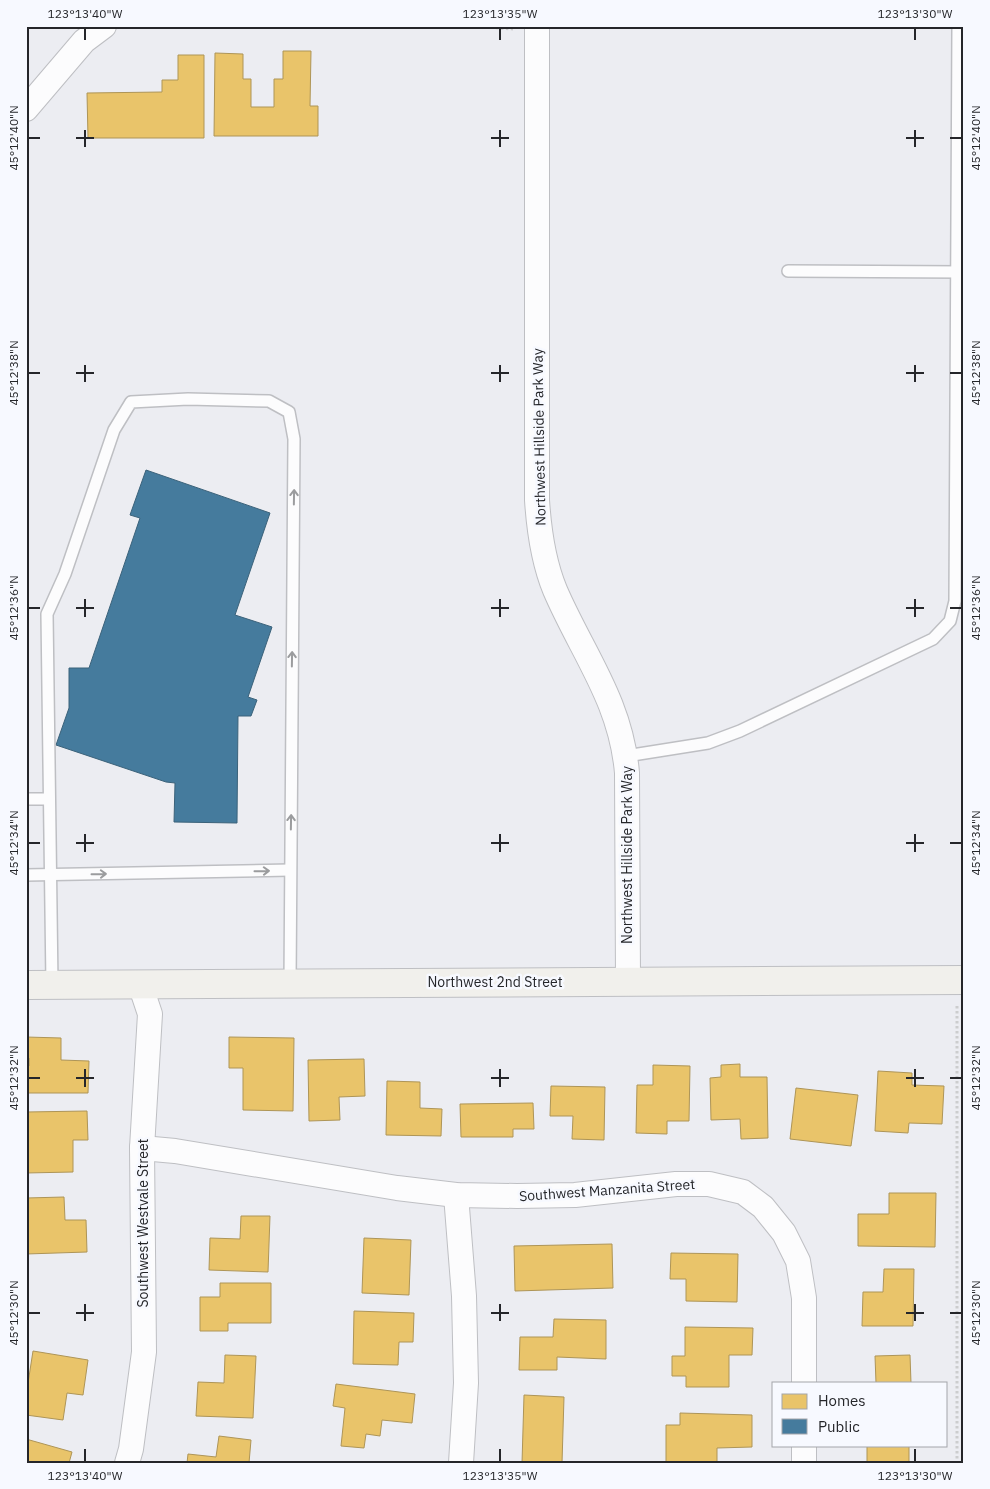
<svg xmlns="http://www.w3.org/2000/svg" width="990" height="1489" font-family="'IBM Plex Sans',sans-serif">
<rect width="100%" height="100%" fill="#ecedf2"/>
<!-- homes -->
<g fill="#e9c46a" stroke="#ae9557">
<path d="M283,51h28l-1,55h8v30h-104l1,-83 28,1v25h8v28h23v-28h9z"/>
<path d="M178,55h26v83h-116l-1,-45 75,-1v-12h16z"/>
<path d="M26,1037l35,1v22l28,1 -1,32h-62v-27h3v-8h-3z"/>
<path d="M229,1037l65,1 -1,73 -50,-1v-42h-14z"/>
<path d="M364,1059l1,37 -26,1 1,23 -31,1 -1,-61z"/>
<path d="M740,1064v13h27l1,61 -27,1 -1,-20 -29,1 -1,-42 11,-1v-12z"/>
<path d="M653,1065l37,1 -1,55h-22v13l-31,-1 1,-48h16z"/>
<path d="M878,1071l34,2v12l32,1 -2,38 -33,-1 -1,10 -33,-2z"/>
<path d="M387,1081l33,1v26l22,1 -1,27 -55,-1z"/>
<path d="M551,1086l54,1 -1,53 -32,-1 1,-23h-23z"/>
<path d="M796,1088l62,7 -7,51 -61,-7z"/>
<path d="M533,1103l1,26h-21v8h-52l-1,-33z"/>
<path d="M87,1111l1,29h-15v32l-47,1v-61z"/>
<path d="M889,1193h47l-1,54 -77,-1v-32h31z"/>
<path d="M64,1197l1,23h21l1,32 -61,2v-56z"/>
<path d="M241,1216h29l-2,56 -59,-2 1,-32 30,1z"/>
<path d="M364,1238l47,2 -2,55 -47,-2z"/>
<path d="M612,1244l1,44 -98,3 -1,-45z"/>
<path d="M671,1253l67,1 -1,48 -51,-1v-22h-16z"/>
<path d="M884,1269h30l-1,57h-51l1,-34h20z"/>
<path d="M220,1283h51v40h-43v8h-28v-34h20z"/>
<path d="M354,1311l60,2 -1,29h-14l-1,23 -45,-1z"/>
<path d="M554,1319l52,1v39l-49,-2v13h-38l1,-33h33z"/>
<path d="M685,1327l68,1 -1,27h-23v32h-43v-11h-14v-20h13z"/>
<path d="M33,1351l55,9 -5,35 -16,-2 -4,27 -37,-5v-19z"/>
<path d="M225,1355l31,1 -3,62 -57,-2 2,-34 26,1z"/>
<path d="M910,1355l1,28h-40h5l-1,-27z"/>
<path d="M336,1384l79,10 -3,29 -30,-3 -2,16 -14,-2 -2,14 -23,-2 4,-38 -12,-2z"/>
<path d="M524,1395l40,2 -2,66h-40z"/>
<path d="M680,1413l72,2v32l-35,1v15h-51v-38h14z"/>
<path d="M219,1436l32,4 -2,23h-62l1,-9 28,3z"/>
<path d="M26,1439l46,13 -3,11h-43z"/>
<rect x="867" y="1445" width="42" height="18"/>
</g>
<!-- public -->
<path fill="#457b9d" stroke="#3b627a" d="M146,470l124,43 -35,102 37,12 -24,70 9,3 -6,16h-13l-1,107 -63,-1 1,-39 -9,-1 -110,-37 13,-37v-40h20l51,-150 -10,-3z"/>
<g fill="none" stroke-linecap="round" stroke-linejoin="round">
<!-- lane casing -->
<g stroke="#bebfc3" stroke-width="14">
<g id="lane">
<path d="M788,271l174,1"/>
<path d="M626,756l82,-13 32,-12 193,-92 17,-18 5,-20 3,-575"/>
<path d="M26,799h23"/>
<path d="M26,875l264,-5"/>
<path d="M52,984l-5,-370 18,-40 49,-144 17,-28 57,-3 81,2 20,11 5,27 -4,544"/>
</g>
</g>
<!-- street casing -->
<g stroke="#bebfc3" stroke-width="26">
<g id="street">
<path d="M537,26v474c2,31 6,61 18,90 27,63 66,111 72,183l1,208"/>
<path d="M26,109l58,-68 20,-15"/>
<path d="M142,1148l33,3 222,37 59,7 61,1 58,-1 101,-11h33l34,8 20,15 21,26 14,28 6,37v85"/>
<path d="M456,1195l8,101 2,87 -5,80"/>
<path d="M127,1463l4,-14 13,-97 -2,-204 8,-134 -10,-30"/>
<path d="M804,1463v-18"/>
</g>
</g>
<!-- secondary casing -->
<g stroke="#bebfc3" stroke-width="30">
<path id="secondary" d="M26,985l938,-5"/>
</g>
<!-- path -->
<g stroke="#cccdce" stroke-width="3" stroke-dasharray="2.5 2.5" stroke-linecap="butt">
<path d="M471,26l42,3"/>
<path d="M957,1006v457"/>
</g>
<!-- lane -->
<use href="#lane" stroke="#fcfcfd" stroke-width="11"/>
<!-- street -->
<use href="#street" stroke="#fcfcfd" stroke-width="24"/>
<!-- secondary -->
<use href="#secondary" stroke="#f1f0ec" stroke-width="28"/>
</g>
<!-- one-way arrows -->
<defs><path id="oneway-shaft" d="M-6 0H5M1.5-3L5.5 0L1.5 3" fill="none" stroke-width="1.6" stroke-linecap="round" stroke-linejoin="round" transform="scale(1.25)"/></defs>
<g stroke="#9b9c9e">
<use href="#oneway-shaft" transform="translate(294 497) rotate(-89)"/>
<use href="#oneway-shaft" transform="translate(292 659) rotate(-89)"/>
<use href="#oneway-shaft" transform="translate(291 822) rotate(-89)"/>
<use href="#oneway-shaft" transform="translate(262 871) rotate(-1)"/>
<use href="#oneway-shaft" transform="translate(99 874) rotate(-1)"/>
</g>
<!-- ticks -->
<path fill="none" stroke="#25262a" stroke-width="2" d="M85,28v12M500,28v12M915,28v12M85,130v17M500,130v17M915,130v17M28,138h12M76,138h18M491,138h18M906,138h18M950,138h12M85,365v17M500,365v17M915,365v17M28,373h12M76,373h18M491,373h18M906,373h18M950,373h12M85,599v18M500,599v18M915,599v18M28,608h12M76,608h18M491,608h18M906,608h18M950,608h12M85,834v18M500,834v18M915,834v18M28,843h12M76,843h18M491,843h18M906,843h18M950,843h12M85,1069v18M500,1069v18M915,1069v18M28,1078h12M76,1078h18M491,1078h18M906,1078h18M950,1078h12M85,1304v17M500,1304v17M915,1304v17M28,1313h12M76,1313h18M491,1313h18M906,1313h18M950,1313h12M85,1449v13M500,1449v13M915,1449v13"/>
<g text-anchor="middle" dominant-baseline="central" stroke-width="5" stroke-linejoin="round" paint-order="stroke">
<!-- street labels -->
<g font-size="14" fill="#25262a" stroke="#f7f9ff">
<text transform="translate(539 437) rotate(-91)">Northwest Hillside Park Way</text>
<text transform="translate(627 855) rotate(-90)">Northwest Hillside Park Way</text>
<text x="495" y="982">Northwest 2nd Street</text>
<text transform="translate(607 1190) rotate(-4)">Southwest Manzanita Street</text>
<text transform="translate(143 1223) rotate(-90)">Southwest Westvale Street</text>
</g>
</g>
<!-- border -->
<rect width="990" height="1489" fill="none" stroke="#f7f9ff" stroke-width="55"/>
<!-- legend -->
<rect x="772" y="1382" width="175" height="65" fill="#f7f9ff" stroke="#a3a5aa"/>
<rect x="782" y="1394" width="25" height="15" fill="#e9c46a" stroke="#a3a5aa"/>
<text x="818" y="1406" font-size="15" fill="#25262a">Homes</text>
<rect x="782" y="1419" width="25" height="15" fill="#457b9d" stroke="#a3a5aa"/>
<text x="818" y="1432" font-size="15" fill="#25262a">Public</text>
<rect x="28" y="28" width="934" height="1434" fill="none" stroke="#25262a" stroke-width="2"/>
<g font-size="12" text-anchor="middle" fill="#25262a">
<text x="85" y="18">123°13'40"W</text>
<text x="500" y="18">123°13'35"W</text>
<text x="915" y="18">123°13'30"W</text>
<text transform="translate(14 138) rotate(-90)" y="4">45°12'40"N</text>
<text transform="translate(976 138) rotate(-90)" y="4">45°12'40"N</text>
<text transform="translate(14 373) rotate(-90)" y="4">45°12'38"N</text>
<text transform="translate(976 373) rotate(-90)" y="4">45°12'38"N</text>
<text transform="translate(14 608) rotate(-90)" y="4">45°12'36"N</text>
<text transform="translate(976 608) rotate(-90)" y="4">45°12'36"N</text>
<text transform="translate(14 843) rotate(-90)" y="4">45°12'34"N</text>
<text transform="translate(976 843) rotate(-90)" y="4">45°12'34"N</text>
<text transform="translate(14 1078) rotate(-90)" y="4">45°12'32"N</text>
<text transform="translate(976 1078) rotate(-90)" y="4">45°12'32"N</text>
<text transform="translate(14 1313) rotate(-90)" y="4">45°12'30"N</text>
<text transform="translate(976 1313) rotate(-90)" y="4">45°12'30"N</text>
<text x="85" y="1480">123°13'40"W</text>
<text x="500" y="1480">123°13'35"W</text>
<text x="915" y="1480">123°13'30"W</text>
</g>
</svg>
